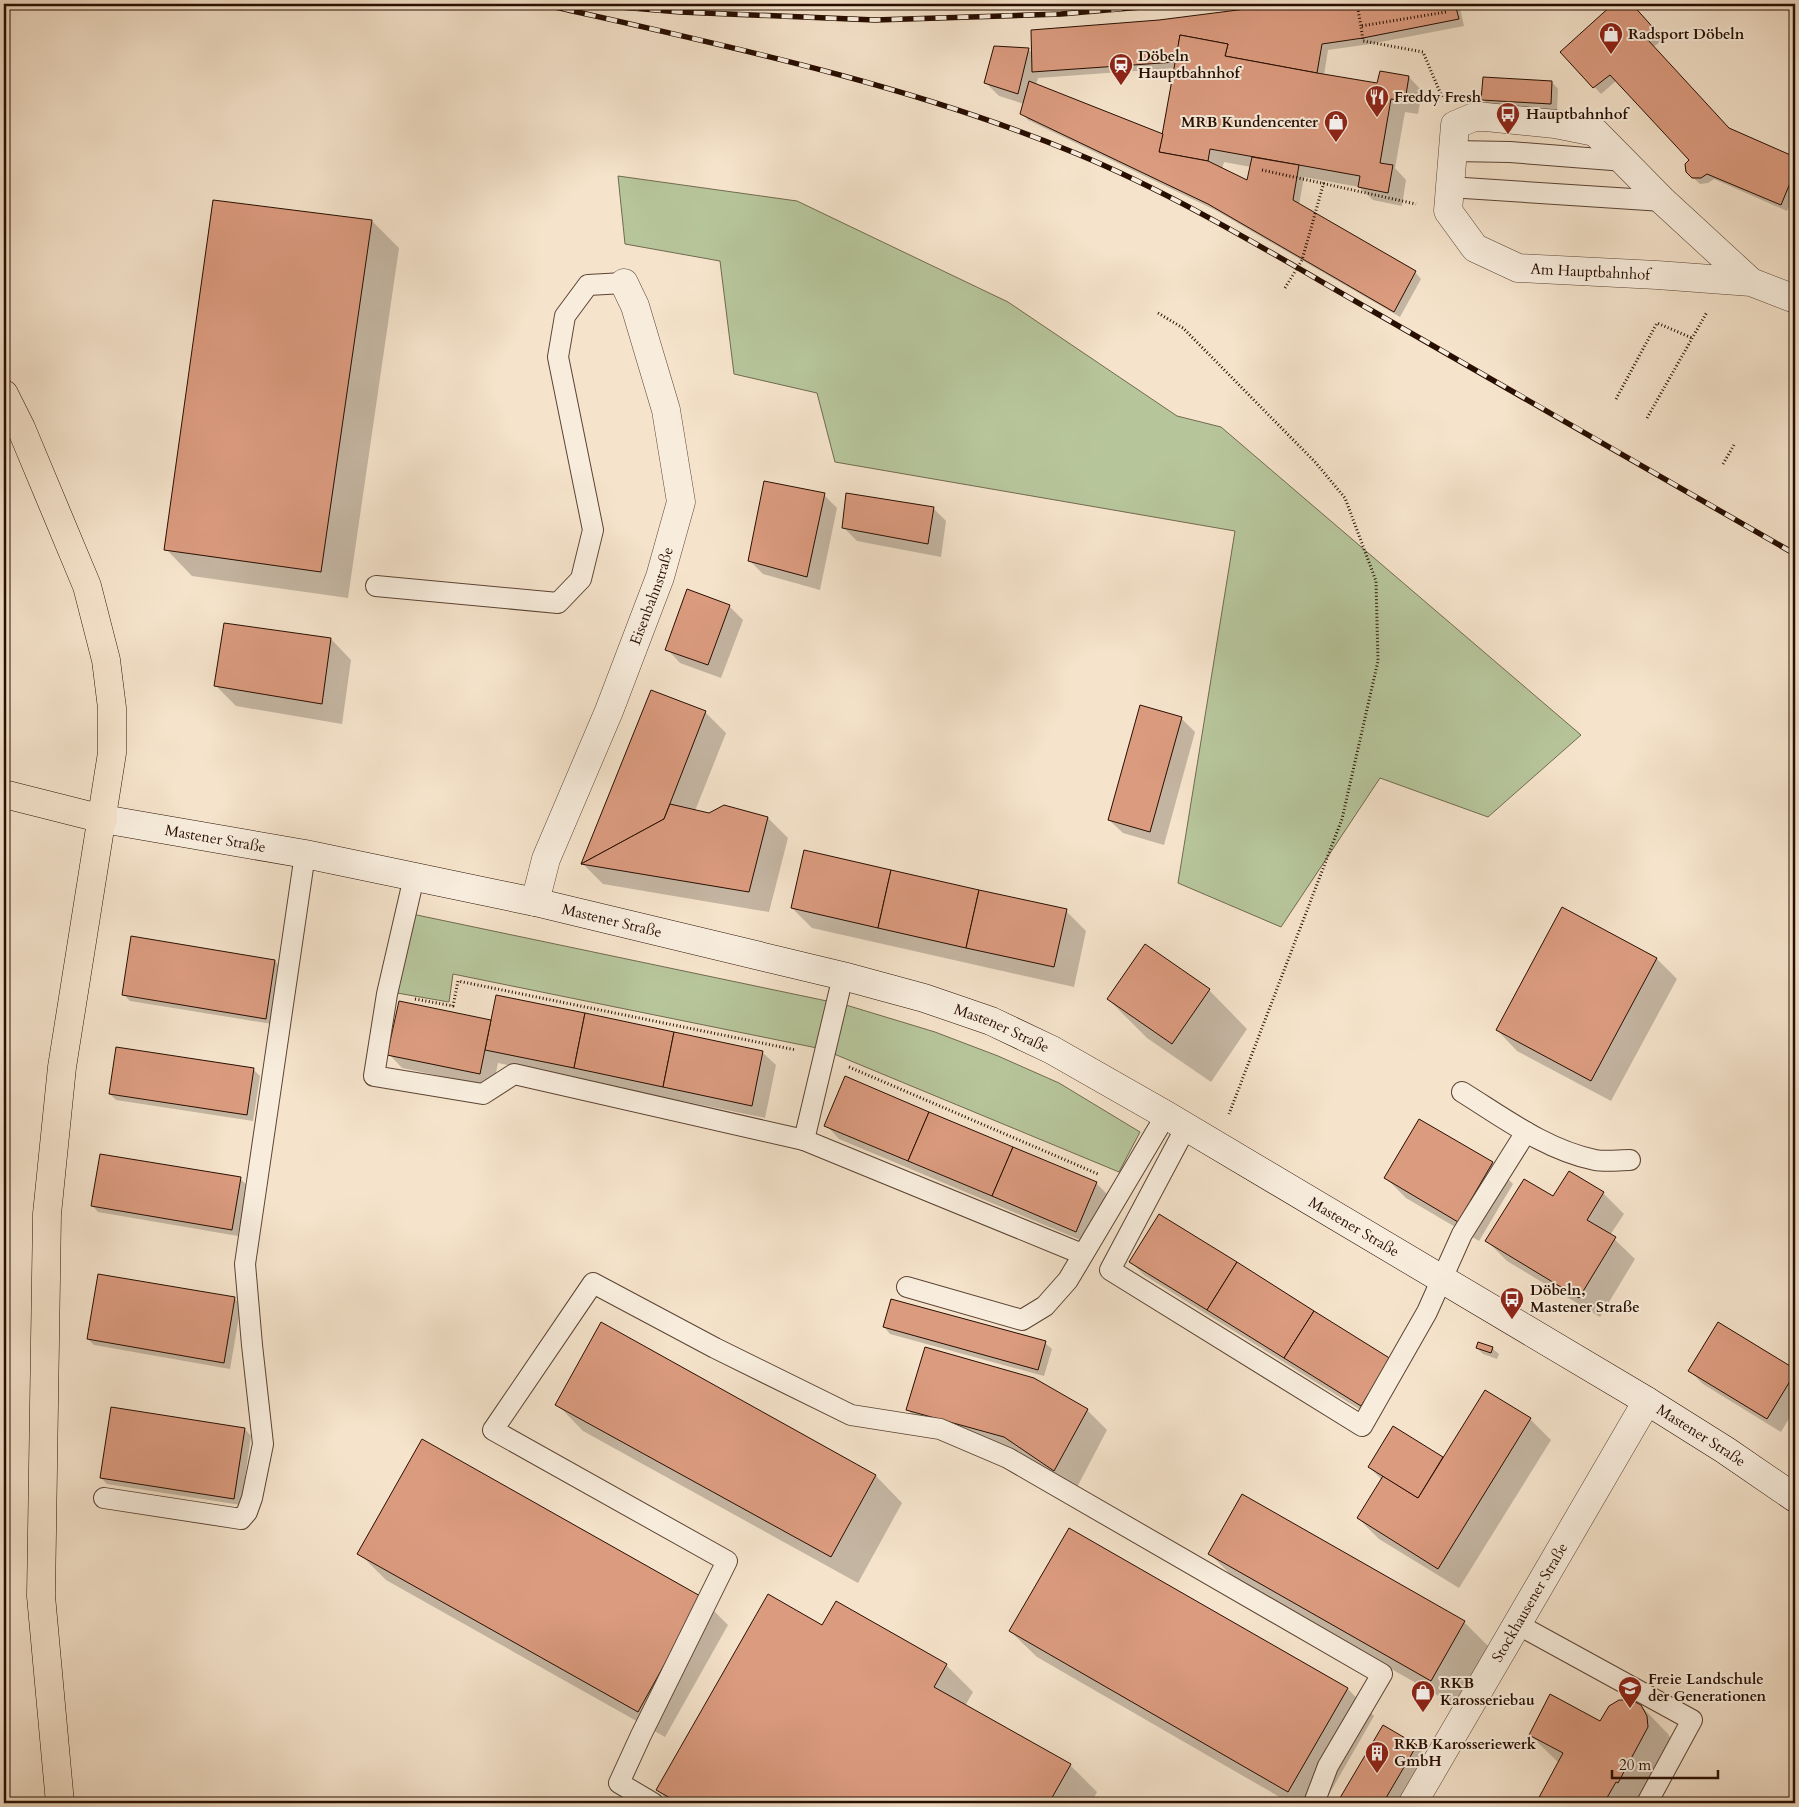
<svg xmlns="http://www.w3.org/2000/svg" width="1799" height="1807" font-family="Cardo,serif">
<rect width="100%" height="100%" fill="#f5e3cb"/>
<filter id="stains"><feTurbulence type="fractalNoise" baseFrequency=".004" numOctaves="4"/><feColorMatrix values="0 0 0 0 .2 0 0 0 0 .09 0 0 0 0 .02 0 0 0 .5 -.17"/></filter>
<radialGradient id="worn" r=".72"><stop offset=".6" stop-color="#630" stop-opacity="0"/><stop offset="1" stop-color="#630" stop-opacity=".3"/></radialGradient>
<!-- green -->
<g fill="#b7c59b" stroke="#706a4e">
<path d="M618,176l179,25 211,101 169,114 44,11 360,308 -93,82 -108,-39 -99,149 -103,-44 57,-352 -400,-69 -18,-69 -83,-19 -14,-113 -95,-17z"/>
<path d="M412,914l434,91 89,27 63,24 61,27 81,49 -21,40 -297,-123 -369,-75 -4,28 -52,-9z"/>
</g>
<!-- shadow -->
<g fill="#0003" fill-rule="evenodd">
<path d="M1294,4h165l5,22 -94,18 -42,6 -4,25 54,10 31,-8 13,14 -4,23 -13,-2 -10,56 11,12 -4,26 -29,-6 -14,-13 -55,-10 -5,28 116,67 6,7 -21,38 -185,-107 -187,-90 -6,-7 2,-9 -25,-8 -14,-14 43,-33 5,5 126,-33zM1176,68l-12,68 -128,-51 2,-7zM1224,162l27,5 -3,15 -26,-13z"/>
<path d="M1615,4h16l32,36 -10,7 76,83 66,28v34l-8,19 -73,-32 -6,4 -8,1 -13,-12 4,-12 -74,-80 -16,14 -39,-42z"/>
<path d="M1552,82l6,7 -1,21 -68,-4 -6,-7z"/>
<path d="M372,221l27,27 -51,350 -156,-22 -26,-27z"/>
<path d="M824,495l13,13 -17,82 -57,-16 -13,-13z"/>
<path d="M933,508l13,13 -5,36 -84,-16 -13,-13z"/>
<path d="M729,606l14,14 -22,58 -41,-15 -13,-14z"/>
<path d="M331,639l20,21 -9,64 -106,-18 -21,-21z"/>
<path d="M705,712l21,21 -31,78 14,4 59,3 20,20 -19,74 -166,-28 -20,-20z"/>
<path d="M1181,718l14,14 -31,113 -41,-12 -14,-13z"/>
<path d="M792,908l274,3 20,20 -12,56 -262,-59z"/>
<path d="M1563,908l94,51 20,20 -66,122 -94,-50 -20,-21z"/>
<path d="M275,961l6,7 -9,56 -142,-23 -7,-7z"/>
<path d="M1209,990l38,39 -36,53 -64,-44 -39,-39z"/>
<path d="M400,1003l92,19 270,30 14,13 -11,53 -267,-55 -5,24 -91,-19 -13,-14z"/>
<path d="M254,1070l6,6 -7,45 -137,-21 -6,-6z"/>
<path d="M846,1078l250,105 14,14 -20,47 -251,-105 -13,-14z"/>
<path d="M1419,1120l73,43 21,21 -34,57 -73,-43 -20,-20z"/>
<path d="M1569,1172l34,21 21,21 -14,21 25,24 -35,58 -93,-56 -20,-20 66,-43z"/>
<path d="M240,1179l7,6 -9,51 -140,-24 -6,-7z"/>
<path d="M1131,1262l259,98 14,14 -29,45 -231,-144z"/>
<path d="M234,1298l7,7 -11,64 -136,-24 -6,-6z"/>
<path d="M601,1324l275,152 26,27 -44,80 -275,-152 -26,-27z"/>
<path d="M1719,1324l76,46v38l-14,24 -78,-48 -13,-13z"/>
<path d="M884,1327l161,16 7,6 -8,27 -154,-42z"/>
<path d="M1477,1348h15l7,6 -2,5 -14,-5z"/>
<path d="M1485,1391l45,28 21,21 -92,148 -80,-49 -21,-21 24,-38 -13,-13 25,-39 50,31z"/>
<path d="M112,1408l133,21 6,7 -10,69 -134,-21 -6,-6z"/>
<path d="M908,1410h179l20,20 -32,61 -147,-61z"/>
<path d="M1243,1496l221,126 27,27 -33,58 -221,-126 -27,-27z"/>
<path d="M1069,1529l279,160 26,27 -50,87h-34l-253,-146 -27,-26z"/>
<path d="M359,1553l342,45 27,27 -63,112 -279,-157z"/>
<path d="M822,1626l124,39 27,27 -8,14 105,59 27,27 -6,11h-420l-14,-13z"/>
<path d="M1641,1706l27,28 6,10 -27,59h-109l21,-40 -29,-28 71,-12z"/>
<path d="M1383,1727l33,19 14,14 -26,43h-66z"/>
</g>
<!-- building -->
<g fill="#db9b7f" stroke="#280e00">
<path d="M1285,4h170l4,15 -96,19 -41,6 -5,29 -92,-17 3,-12 -48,-9 -4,27 -144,10 -1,-42 128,-10z"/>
<path d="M1613,4h19l25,28 -9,8 81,88 66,29v14l-14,34 -74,-31 -6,4h-9l-6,-6 -1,-8 4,-4 -79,-85 -17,13 -33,-36z"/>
<path d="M1180,35l48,9 -3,12 92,17 60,10 3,-12 29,5 -4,25 -14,-2 -11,64 13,2 -5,28 -30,-6 2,-11 -150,-27 -2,12 -49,-9z"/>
<path d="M994,46l35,2 -11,46 -34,-11z"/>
<path d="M1483,77l69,4 -1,23 -70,-4z"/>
<path d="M1029,81l134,53 -4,18 49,9 39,19 5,-23 47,8 -6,35 123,71 -22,41 -186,-108 -188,-90z"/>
<path d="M213,200l159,20 -51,352 -157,-22z"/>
<path d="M764,481l61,12 -18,84 -59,-16z"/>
<path d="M846,493l88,14 -6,37 -86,-16z"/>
<path d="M687,589l43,16 -22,60 -43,-15z"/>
<path d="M224,623l107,15 -9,66 -108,-18z"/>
<path d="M651,690l55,21 -42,108 -83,45z"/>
<path d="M1140,705l42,12 -32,115 -42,-12z"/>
<path d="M670,804l39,9 15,-8 44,12 -19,75 -168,-28 83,-45z"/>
<path d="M804,850l87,20 -13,58 -87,-20z"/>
<path d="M891,870l88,20 -13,58 -88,-20z"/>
<path d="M979,890l88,19 -13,58 -88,-19z"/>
<path d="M1562,907l95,51 -66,123 -95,-51z"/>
<path d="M131,936l144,24 -9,59 -144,-24z"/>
<path d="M1145,944l65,45 -38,55 -65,-45z"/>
<path d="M496,995l89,18 -11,55 -89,-18z"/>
<path d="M399,1001l92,19 -11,54 -93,-19z"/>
<path d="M585,1013l89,19 -11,55 -89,-19z"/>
<path d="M674,1032l89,19 -11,55 -89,-19z"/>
<path d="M116,1047l138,21 -7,47 -138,-21z"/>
<path d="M845,1076l84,36 -21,49 -84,-35z"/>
<path d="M929,1112l84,35 -21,49 -84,-35z"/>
<path d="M1419,1119l74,43 -35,60 -74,-44z"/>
<path d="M1013,1147l84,35 -21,50 -84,-36z"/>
<path d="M100,1154l141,23 -9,53 -141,-24z"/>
<path d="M1569,1171l35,21 -17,28 29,17 -37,61 -94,-57 39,-62 29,17z"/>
<path d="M1159,1214l78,48 -30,48 -78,-48z"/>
<path d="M1237,1262l77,49 -30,47 -77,-48z"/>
<path d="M98,1274l137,23 -11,66 -137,-24z"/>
<path d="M891,1299l155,42 -8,29 -155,-43z"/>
<path d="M1314,1311l77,48 -30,47 -77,-48z"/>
<path d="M601,1322l275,153 -45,82 -276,-152z"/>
<path d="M1718,1322l77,47v4l-28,46 -79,-48z"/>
<path d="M1478,1342l15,5 -2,6 -15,-5z"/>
<path d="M925,1347l109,31 54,31 -34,62 -50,-34 -98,-27z"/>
<path d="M1485,1390l46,28 -93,151 -81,-51 26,-42 35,22z"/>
<path d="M111,1407l134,21 -11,71 -134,-21z"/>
<path d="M1393,1426l50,31 -25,41 -50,-31z"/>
<path d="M422,1439l280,158 -64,115 -281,-158z"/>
<path d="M1242,1494l223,127 -34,60 -223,-127z"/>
<path d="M1069,1528l279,160 -60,104 -279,-161z"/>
<path d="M768,1594l54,31 14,-24 111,63 -13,23 137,77 -22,39h-370l-23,-13z"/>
<path d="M1550,1694l50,27 9,-15 10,-6h12l10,5 6,11 1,11 -30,56 -2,-1 -12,21h-68l27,-50 -34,-18z"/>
<path d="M1383,1725l34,20 -34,58h-46z"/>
</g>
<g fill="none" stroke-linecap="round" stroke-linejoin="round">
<!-- service casing -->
<g stroke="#5b4333" stroke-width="22">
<g id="service">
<path d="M1453,151l57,1 115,9"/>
<path d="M1449,187l214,14"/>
<path d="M376,586l182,17 23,-24 12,-49 -35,-173 7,-41 23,-31 36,-2"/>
<path d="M414,877l-27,117 -13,82 109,18 31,-20 290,66 39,-164"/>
<path d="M1462,1092c42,26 84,58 133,68 11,2 24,0 35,0"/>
<path d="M1186,1127l-76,143 252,156 65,-114 35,-78 64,-102"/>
<path d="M804,1140l278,114"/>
<path d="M907,1287l115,33 23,-14 23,-26 98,-165"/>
<path d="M104,1498l137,21 6,-7 5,-14 11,-54 -11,-99 -7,-81 60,-410"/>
<path d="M1517,1624l175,96 -45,83"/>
<path d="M653,1803l-34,-20 22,-48 86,-174 -234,-131 100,-147 122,65 136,67 89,14 68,29 374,216 -54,92 -14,37"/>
</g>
</g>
<!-- minor casing -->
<g stroke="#5b4333" stroke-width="29">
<g id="minor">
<path id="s1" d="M1751,282l-88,-81 -68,-69 -40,-8 -69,-7h-12l-19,8 -7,86 27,37 43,20 139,7 94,7 44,17"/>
<path id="s2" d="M535,902l11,-43 63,-148 51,-134 21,-75 -15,-92 -31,-104 -11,-23"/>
<path id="s3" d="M1413,1803l234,-402"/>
</g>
</g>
<!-- secondary casing -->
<g stroke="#280e00" stroke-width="29">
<g id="secondary">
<path id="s4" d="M103,819l202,35 230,48 308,74 81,22 67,23 61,29 114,65 481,286 78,49 70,48"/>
</g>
</g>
<!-- primary casing -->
<g stroke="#280e00" stroke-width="29">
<g id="primary">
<path d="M4,394l17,34 66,158 19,74 6,48v45l-50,314 -15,147 -6,382 19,207"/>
<path d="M4,794l99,25"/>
</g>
</g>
<!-- path -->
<g stroke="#280e00" stroke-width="3" stroke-dasharray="1 2.5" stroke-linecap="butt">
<path d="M1357,4l4,22"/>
<path d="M1442,97l-19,-45 -60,-11 -2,-15 85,-14"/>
<path d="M1262,170l154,34"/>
<path d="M1285,288l17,-28 22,-78"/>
<path d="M1158,313l25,15 133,135 29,35 31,83 2,80 -36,158 -113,295"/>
<path d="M1616,399l41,-76 35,15"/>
<path d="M1647,418l60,-106"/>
<path d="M1723,464l11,-19"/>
<path d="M415,999l38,7 5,-25 338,69"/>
<path d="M849,1067l249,107"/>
</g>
<!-- service -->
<use href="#service" stroke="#f8eddd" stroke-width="20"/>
<!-- minor -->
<use href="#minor" stroke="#f8eddd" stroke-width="28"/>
<!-- secondary -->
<use href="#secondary" stroke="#f8eddd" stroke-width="28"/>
<!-- primary -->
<use href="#primary" stroke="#f5e3cb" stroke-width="28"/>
<!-- rail casing -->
<g stroke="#280e00" stroke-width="5.5">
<g id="rail">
<path d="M542,4c180,41 363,79 533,149 102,42 198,101 294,156 142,81 284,163 426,245"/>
<path d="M584,4l96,8 195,8 186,-6 115,-10"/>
</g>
</g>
<!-- rail -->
<use href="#rail" stroke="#f8eddd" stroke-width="4" stroke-dasharray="11" stroke-linecap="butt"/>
</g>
<!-- icons -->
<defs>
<g id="shop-pin" transform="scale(1.25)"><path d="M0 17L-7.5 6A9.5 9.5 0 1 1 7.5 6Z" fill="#8f2418" stroke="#f8eddd"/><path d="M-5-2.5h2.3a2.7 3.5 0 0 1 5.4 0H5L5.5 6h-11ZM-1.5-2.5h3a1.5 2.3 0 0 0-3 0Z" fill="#fff"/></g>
<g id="station-pin" transform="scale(1.25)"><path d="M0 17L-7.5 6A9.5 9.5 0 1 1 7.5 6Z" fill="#8f2418" stroke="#f8eddd"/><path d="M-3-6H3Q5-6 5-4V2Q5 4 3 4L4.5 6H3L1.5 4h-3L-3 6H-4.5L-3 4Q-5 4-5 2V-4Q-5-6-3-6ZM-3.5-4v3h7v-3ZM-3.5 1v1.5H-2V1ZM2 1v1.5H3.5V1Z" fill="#fff"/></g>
<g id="restaurant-pin" transform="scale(1.25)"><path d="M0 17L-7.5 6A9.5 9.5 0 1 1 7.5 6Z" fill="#8f2418" stroke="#f8eddd"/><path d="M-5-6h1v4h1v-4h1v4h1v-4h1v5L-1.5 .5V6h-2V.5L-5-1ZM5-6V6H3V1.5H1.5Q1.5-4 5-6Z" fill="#fff"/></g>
<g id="bus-pin" transform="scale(1.25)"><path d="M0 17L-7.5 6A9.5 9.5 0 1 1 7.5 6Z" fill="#8f2418" stroke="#f8eddd"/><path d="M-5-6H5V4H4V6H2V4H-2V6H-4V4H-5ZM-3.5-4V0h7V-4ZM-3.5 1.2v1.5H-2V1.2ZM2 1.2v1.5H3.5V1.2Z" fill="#fff"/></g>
<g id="school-pin" transform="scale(1.25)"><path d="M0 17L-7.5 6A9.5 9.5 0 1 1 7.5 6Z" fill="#8f2418" stroke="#f8eddd"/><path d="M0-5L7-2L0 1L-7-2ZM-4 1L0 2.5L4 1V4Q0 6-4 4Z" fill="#fff"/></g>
<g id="building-pin" transform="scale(1.25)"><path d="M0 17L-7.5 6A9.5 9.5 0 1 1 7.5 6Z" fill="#8f2418" stroke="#f8eddd"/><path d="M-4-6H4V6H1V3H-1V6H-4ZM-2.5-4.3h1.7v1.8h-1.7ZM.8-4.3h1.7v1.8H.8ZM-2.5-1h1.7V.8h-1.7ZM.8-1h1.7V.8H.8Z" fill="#fff"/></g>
</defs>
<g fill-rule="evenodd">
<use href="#shop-pin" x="1611" y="34"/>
<use href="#station-pin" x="1121" y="65"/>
<use href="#restaurant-pin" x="1377" y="97"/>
<use href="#bus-pin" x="1508" y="114"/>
<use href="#shop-pin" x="1336" y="122"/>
<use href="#bus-pin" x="1512" y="1299"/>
<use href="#school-pin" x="1630" y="1688"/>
<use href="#shop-pin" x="1423" y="1692"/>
<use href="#building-pin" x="1377" y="1753"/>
</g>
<g text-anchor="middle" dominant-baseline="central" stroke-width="4" stroke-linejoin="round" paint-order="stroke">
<!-- poi labels -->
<g font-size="15" font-weight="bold" fill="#280e00" stroke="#f8eddd" text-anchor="start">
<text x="1628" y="34">Radsport Döbeln</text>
<text x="1138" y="56">Döbeln<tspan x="1138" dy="17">Hauptbahnhof</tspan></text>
<text x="1394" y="97">Freddy Fresh</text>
<text x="1526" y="114">Hauptbahnhof</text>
<text x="1318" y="122" text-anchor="end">MRB Kundencenter</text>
<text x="1530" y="1290">Döbeln,<tspan x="1530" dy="17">Mastener Straße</tspan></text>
<text x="1648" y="1679">Freie Landschule<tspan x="1648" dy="17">der Generationen</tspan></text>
<text x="1440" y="1683">RKB<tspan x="1440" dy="17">Karosseriebau</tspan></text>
<text x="1394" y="1744">RKB Karosseriewerk<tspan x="1394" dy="17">GmbH</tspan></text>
</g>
<!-- street labels -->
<g font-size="15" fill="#280e00" stroke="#f8eddd">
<text stroke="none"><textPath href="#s1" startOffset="611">Am Hauptbahnhof</textPath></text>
<text stroke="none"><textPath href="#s2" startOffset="328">Eisenbahnstraße</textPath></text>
<text stroke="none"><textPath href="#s4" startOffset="114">Mastener Straße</textPath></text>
<text stroke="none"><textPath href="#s4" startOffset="519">Mastener Straße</textPath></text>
<text stroke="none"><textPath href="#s4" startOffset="924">Mastener Straße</textPath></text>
<text stroke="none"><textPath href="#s4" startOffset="1329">Mastener Straße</textPath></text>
<text stroke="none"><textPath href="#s4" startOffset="1734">Mastener Straße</textPath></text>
<text stroke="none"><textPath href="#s3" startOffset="232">Stockhausener Straße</textPath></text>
</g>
</g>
<!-- margin -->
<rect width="1799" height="1807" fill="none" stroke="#f5e3cb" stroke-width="20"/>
<rect x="5" y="5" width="1789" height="1797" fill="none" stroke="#280e00" stroke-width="2.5"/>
<rect x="10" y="10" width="1779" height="1787" fill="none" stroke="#280e00"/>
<!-- scale -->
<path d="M1612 1770v8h106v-8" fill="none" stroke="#280e00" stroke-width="2.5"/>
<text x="1619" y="1770" font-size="15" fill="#280e00" stroke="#f8eddd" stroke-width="4" paint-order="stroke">20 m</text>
<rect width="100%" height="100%" filter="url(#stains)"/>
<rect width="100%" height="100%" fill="url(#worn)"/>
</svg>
